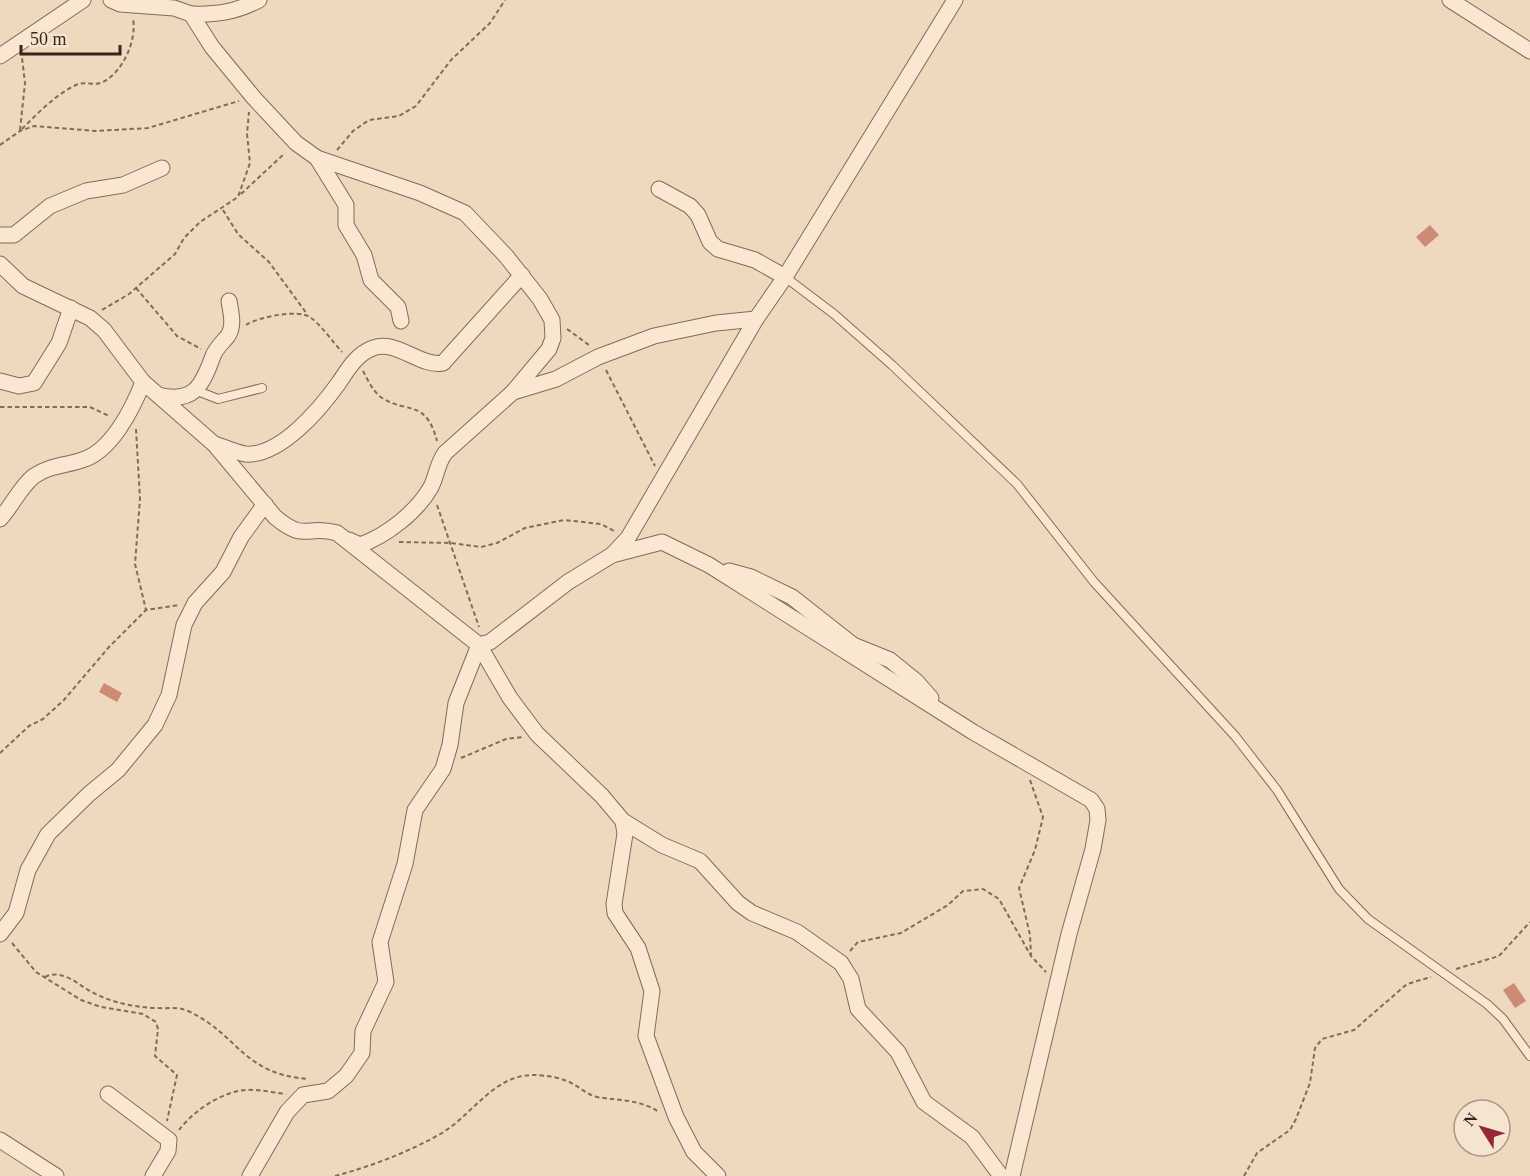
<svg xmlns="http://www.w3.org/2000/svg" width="1530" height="1176" font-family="'Times New Roman',serif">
<rect width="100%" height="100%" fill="#eed9bf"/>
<!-- building -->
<g fill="#cd8b75">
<path d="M1430,225l9,10 -14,12 -9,-10z"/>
<path d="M104,683l18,10 -5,9 -18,-10z"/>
<path d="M1514,983l12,18 -11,7 -12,-18z"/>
</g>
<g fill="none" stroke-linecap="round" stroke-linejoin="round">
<!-- lane casing -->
<g stroke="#876958" stroke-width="10">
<g id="lane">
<path d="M785,277l49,37 58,51 125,119 77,98 141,154 42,54 62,99 29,30 119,85 16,15 27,37"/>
<path d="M195,390l23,9 44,-11"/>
</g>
</g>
<!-- street casing -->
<g stroke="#876958" stroke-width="17">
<g id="street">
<path d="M111,0l9,4 54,4 17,6 21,33 42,51 42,45 21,15 103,35 45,20 41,43 34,43 12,21 1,18 -4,11 -36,43 -68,61c-8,11 -8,22 -14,34 -14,25 -45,49 -71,58l-11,-5"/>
<path d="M1450,0l80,51"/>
<path d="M191,14c25,1 45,-2 68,-14"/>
<path d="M0,56l83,-56"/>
<path d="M317,158l29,47v20l18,30 7,25 27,27 3,14"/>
<path d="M659,189l31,17 8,9 12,27 8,7 37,11 30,17"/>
<path d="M0,235h14l36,-29 36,-15 37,-6 39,-17"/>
<path d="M0,264l23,22 67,32 14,12 39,52 71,62 61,73c31,26 31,7 62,16l142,112 11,-3 78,-60 44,-27 50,-13 47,23 264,167 118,68 6,9 1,11 -5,29 -24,85 -57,242"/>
<path d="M0,381l19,5 15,-3 25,-40 12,-35"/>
<path d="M513,392l43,-13 42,-22 56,-21 62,-13 40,-4"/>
<path d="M158,395c36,9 44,-9 55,-39 3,-8 9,-13 14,-19 8,-10 4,-24 2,-36"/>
<path d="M214,444c10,3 21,8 31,10 35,3 75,-45 93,-70 9,-13 18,-30 35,-36 24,-9 46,19 70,15l79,-88"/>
<path d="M0,519c12,-13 20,-32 34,-43 16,-11 31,-10 48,-16 29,-8 51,-52 61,-78"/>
<path d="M612,555l16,-17 128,-219 29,-42 170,-277"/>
<path d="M729,571l22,6 41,20 61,48 37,15 26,21 15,17"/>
<path d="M479,645l31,53 27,36 65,62 21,25 39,24 38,16 38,42 14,10 45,19 44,31 10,16 7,30 40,43 26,50 48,35 29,39"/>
<path d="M623,821l2,13 -11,70 1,9 23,35 14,43 -6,45 30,81 18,35 24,24"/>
<path d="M0,934l16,-21 12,-43 20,-36 41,-40 29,-24 37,-45 14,-30 15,-70 11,-22 28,-31 18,-35 24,-33"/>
<path d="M108,1094l61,46 -1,11 -15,25"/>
<path d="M0,1140l56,36"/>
<path d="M250,1176l37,-64 16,-17 25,-4 18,-15 16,-23 1,-22 23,-49 -6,-40 25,-78 10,-54 28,-41 7,-24 6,-42 23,-58"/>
</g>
</g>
<!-- path -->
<g stroke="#876958" stroke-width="2" stroke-dasharray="4.5 3" stroke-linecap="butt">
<path d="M22,129c16,-16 33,-34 54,-44 8,-4 19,1 27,-3 20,-10 34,-42 30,-63"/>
<path d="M20,130l5,-47 -3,-25"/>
<path d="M0,145l20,-14 14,-5 62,5 52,-3 91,-27"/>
<path d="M337,150l16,-19 16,-11 30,-4 17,-10 35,-46 39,-37 15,-23"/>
<path d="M241,194l44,-41"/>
<path d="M223,210l15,24 31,28 38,52"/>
<path d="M136,288l41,48 24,13"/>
<path d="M102,310l27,-16 46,-40 9,-16 16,-16 38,-25 12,-34 -3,-29 2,-22"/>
<path d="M246,325c12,-8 52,-16 64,-8 12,9 22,24 32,35"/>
<path d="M567,329l22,16"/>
<path d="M606,370l49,96"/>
<path d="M363,371c5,9 10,21 19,27 26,16 44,1 55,43"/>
<path d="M0,407h90l19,9"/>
<path d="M136,429l4,70 -5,65 11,46"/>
<path d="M437,505l42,122"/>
<path d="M399,542l52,1 30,4 16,-4 28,-15 39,-8 37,4 15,8"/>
<path d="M0,753l29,-27 14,-7 20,-18 46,-54 37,-37 33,-5"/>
<path d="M461,758l45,-19 17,-2"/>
<path d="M1030,780l13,37 -8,33 -16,38 11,47 1,20"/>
<path d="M12,943l24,29 45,28 20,7 42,7 13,8 2,7 -3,27 22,19 -10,46"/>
<path d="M850,951l8,-9 43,-9 47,-28 15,-14 20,-2 16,10 32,57 15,16"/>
<path d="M1456,969l43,-13 31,-34"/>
<path d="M45,977c11,-6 24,0 34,7 22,16 49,23 77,24 12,1 21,-2 32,3 50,23 55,64 121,68"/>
<path d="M179,1130c15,-20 47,-42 74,-40 11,0 22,3 33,4"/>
<path d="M335,1176c37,-10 74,-24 107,-43 31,-19 52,-58 91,-58 12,0 31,3 40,9 8,4 15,11 24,13 23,4 42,2 62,15"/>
<path d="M1244,1176l13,-23 33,-23 6,-11 14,-36 5,-35 7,-9 32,-9 53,-46 24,-7"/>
</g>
<!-- lane -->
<use href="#lane" stroke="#f9e7d2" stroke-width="8"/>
<!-- street -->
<use href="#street" stroke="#f9e7d2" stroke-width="15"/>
</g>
<!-- north arrow -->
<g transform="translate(1482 1128) rotate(307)"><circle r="28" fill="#f5e4cf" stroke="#a99887" stroke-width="1.5"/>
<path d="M0-4.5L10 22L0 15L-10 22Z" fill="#96273a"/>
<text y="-9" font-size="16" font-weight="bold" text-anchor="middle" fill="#36251c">N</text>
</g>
<!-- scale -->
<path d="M21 45v9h99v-9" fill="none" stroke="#36251c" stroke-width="3"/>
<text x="30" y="45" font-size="18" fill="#36251c" stroke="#f5e4cf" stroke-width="4.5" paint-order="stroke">50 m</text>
</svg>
